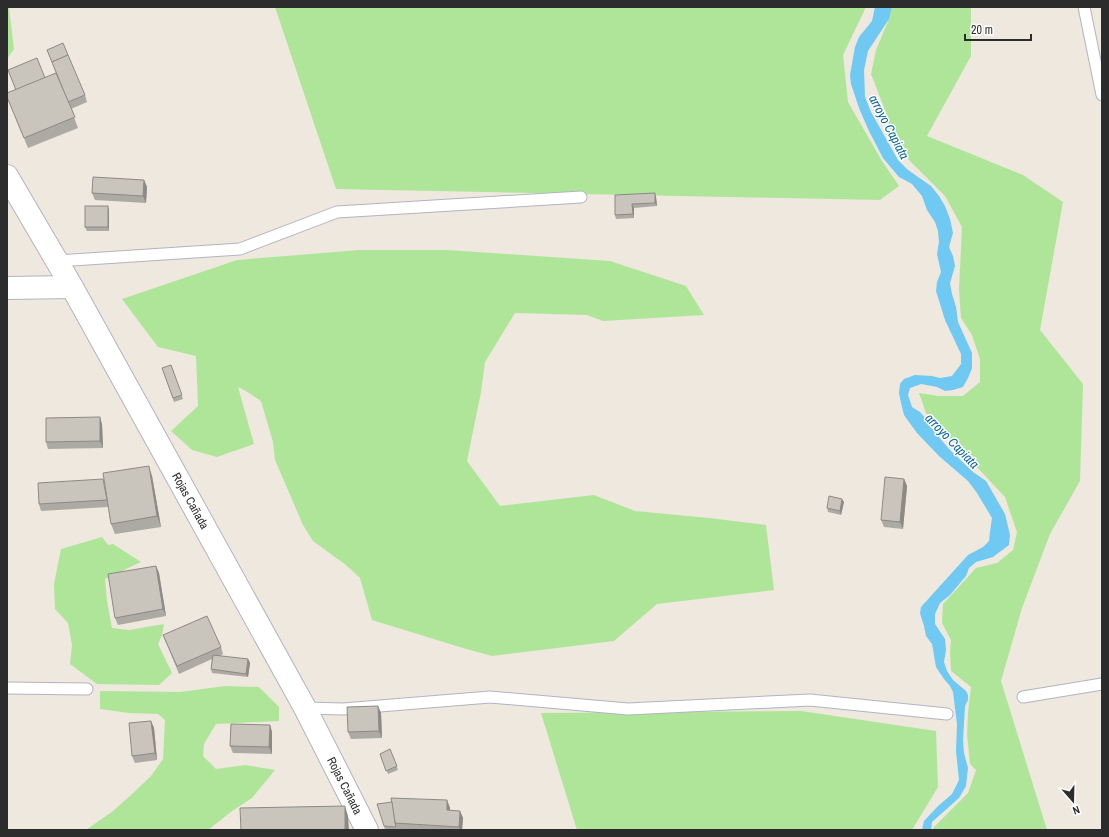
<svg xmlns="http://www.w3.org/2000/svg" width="1109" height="837" font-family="'Archivo Narrow',sans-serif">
<rect width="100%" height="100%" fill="#eee8de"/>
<!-- green -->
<g fill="#afe599">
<path d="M7,7h2l5,42 -7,10z"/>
<path d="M275,7h591l-23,48 5,47 34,59 17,25 -19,14 -544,-11z"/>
<path d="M892,7h79v49l-44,80 96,39 40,27 -23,128 43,54 -3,97 -30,53 -28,74 -21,73 46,149h-112l-2,-2 35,-35 8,-23 -6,-6 -3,-30 1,-21 3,-26 -20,-16 -1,-19 1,-12 -9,-17 1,-19 33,-36 21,-5 16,-13 4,-18 -12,-35 -79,-84 -7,-20 19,3h25l17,-14v-23l-8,-24 -11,-17 -2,-28 3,-63 -17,-31 -51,-51 -9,-35 -14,-36 5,-24 13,-31z"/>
<path d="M359,250h88l163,11 76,25 18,29 -101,6 -16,-6 -72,-2 -30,49 -4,30 -14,69 33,45 94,-11 41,16 74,7 57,7 8,65 -117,14 -43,37 -122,15 -29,-8 -91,-28 -12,-42 -14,-13 -33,-24 -10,-16 -28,-65 -2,-18 -12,-41 -15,-10 -8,-4 16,57 -37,13 -25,-7 -21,-19 27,-25 -2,-50 -38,-9 -36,-48 115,-39z"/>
<path d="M102,537l6,8 5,-1 28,18 -36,17 2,22 5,27 17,2 35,-6 -2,11 -4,9 14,29 -13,12 -62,-1 -27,-20 2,-19 -4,-22 -13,-14 -1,-25 7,-35z"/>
<path d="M225,686l34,1 20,20v14l-63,3 -12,20 -1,12 13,13 29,-4 30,5 -23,28 -20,13 -24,19h-122l27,-19 18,-16 20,-19 12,-17 2,-39 -7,-6 -29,-1 -29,-4v-18l80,1z"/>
<path d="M801,711l135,20 2,56 -26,43h-335l-36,-117z"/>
</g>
<!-- water -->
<path fill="#6fc9f2" d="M875,7h17l-3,12 -21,32 -4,19 1,27 6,15 27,48 10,10 23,16 8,10 6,10 5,13 3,14 -4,14 4,9 2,10 -5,17 2,11 4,13 2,15 14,31v15l-4,10 -5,9 -10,3 -8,1 -8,-4 -16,-3 -11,4 -2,7 4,12 8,5 6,7 7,11 16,19 24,23 13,9 19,33 5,21 -1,10 -16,12 -17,5 -7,6 -3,8 -16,19 -10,8 -5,11v10l10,15 1,11 -2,12 3,9 6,9 13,11 2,4v5l-3,6 -2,34 1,13 4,15 -2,18 -7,12 -27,24 -1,8h-9l2,-9 13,-14 15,-13 7,-14 -3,-29 1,-27 -4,-32 -3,-6 -6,-7 -8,-12 -4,-23 -6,-8 -2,-10 -4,-13 1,-6 47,-52 15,-8 6,-6 1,-9 2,-14 -15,-25 -9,-12 -29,-25 -22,-23 -13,-18 -3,-12 -2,-10 1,-9 4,-5 11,-4 17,1 8,2 12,-2 9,-12v-10l-16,-34 -9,-29 1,-9 4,-10 -4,-18 2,-12 -1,-11 -3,-9 -8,-12 -5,-14 -10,-12 -13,-7 -16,-19 -14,-27 -10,-23 -8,-24 -1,-9 5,-28 4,-10 13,-16z"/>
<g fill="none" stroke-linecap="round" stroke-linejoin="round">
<!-- service casing -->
<g stroke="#b2b4c0" stroke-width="13">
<g id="service">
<path d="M1084,7l18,88"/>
<path d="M57,261l183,-12 97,-37 244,-15"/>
<path d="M7,688l80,1"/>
<path d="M1023,697l79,-13"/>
<path d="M305,708l38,1 147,-12 138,12 182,-9 137,14"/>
</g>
</g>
<!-- minor casing -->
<g stroke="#b2b4c0" stroke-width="24">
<path id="minor" d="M7,288l65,-1"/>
</g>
<!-- secondary casing -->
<g stroke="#b2b4c0" stroke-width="24">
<g id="secondary">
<path id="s1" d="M7,176l65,111 233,421 62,122"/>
</g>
</g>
<!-- service -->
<use href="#service" stroke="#fff" stroke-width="11"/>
<!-- minor -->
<use href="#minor" stroke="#fff" stroke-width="22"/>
<!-- secondary -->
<use href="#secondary" stroke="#fff" stroke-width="22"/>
</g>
<!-- wall -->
<g fill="#ada9a3">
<path d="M47,50l38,45 2,7 -16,7 7,19 -50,20 -21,-51 9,-7 -8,-20 37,8 11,-5z"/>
<path d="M144,180l3,7 -1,16 -51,-3 -3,-7z"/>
<path d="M615,195l41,2 1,9 -23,2v10l-18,1 -1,-4z"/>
<path d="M109,210v21h-22l-2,-4z"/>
<path d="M171,365l12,34 -9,3 -12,-34z"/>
<path d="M102,424l1,24 -55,1 -2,-7z"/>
<path d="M152,476l9,51 -46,7 -4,-10 -3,-17 -67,4 -2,-7z"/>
<path d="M904,479l3,7 -4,43 -19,-2 -3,-7z"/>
<path d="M844,502l-3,13 -13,-3 -1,-4z"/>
<path d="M156,566l3,7 7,43 -48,9 -3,-7z"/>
<path d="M163,635l58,12 2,7 -3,2 28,3 2,4 -2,14 -36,-4 -1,-4 1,-10 -33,15z"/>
<path d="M378,706l3,7 1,25 -31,1 -3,-7z"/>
<path d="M151,721l3,7 3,32 -22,3 -3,-7z"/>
<path d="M270,725l2,7v22l-39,-1 -3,-7z"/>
<path d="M390,749l8,21 -10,4 -8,-20z"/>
<path d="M447,800l3,8v3h10l3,7 -1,12h-77l-1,-4z"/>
</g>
<!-- shaded-wall -->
<g fill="#8d8a84">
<path d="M144,180l3,7 -1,16 -3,-7z"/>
<path d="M655,193l1,4 1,9 -2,-3z"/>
<path d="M632,204l2,4v10l-1,-4z"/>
<path d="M108,206l1,4v21l-1,-4z"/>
<path d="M100,417l2,7 1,24 -3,-7z"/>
<path d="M149,466l3,10 9,51 -4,-11z"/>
<path d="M904,479l3,7 -4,43 -3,-7z"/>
<path d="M842,499l2,3 -3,13 -1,-4z"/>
<path d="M156,566l3,7 7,43 -3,-7z"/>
<path d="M248,659l2,4 -2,14 -2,-3z"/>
<path d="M378,706l3,7 1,25 -3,-7z"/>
<path d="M151,721l3,7 3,32 -2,-7z"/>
<path d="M270,725l2,7v22l-3,-7z"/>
<path d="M447,800l3,8 -1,9 -2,-7z"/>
<path d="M345,806l3,10 1,14h-4z"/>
<path d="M460,811l3,7 -1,12h-2l-1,-3z"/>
</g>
<!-- building -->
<g fill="#c9c5bd" stroke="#8d8a84">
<path d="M63,43l5,12 -16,7 -5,-12z"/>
<path d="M68,55l17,40 -17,7 -16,-40z"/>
<path d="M37,58l8,20 -29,12 -8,-20z"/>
<path d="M56,73l19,44 -51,21 -17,-41v-4z"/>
<path d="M93,177l51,3 -1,16 -51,-3z"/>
<path d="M655,193v10l-23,1 1,10 -18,1v-20z"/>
<rect x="85" y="206" width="23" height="21"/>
<path d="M171,365l11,30 -9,3 -11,-30z"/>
<path d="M100,417v24l-54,1v-24z"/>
<path d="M149,466l8,50 -46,8 -8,-51z"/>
<path d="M885,477l19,2 -4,43 -19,-2z"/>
<path d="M103,479l4,21 -68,4 -1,-21z"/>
<path d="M829,496l13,3 -2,12 -13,-3z"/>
<path d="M156,566l7,43 -48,9 -7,-44z"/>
<path d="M207,616l14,31 -44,19 -14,-31z"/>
<path d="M213,655l35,4 -2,15 -35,-5z"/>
<path d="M378,706l1,25 -31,1 -1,-25z"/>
<path d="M151,721l4,32 -23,3 -3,-33z"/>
<path d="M231,724l39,1 -1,22 -39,-1z"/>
<path d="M390,749l7,17 -11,5 -6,-17z"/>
<path d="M391,798l56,2v10l13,1 -1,16 -64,-4z"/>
<path d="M392,802l3,21 1,4 -12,-1 -7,-22z"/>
<path d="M345,806v24h-104l-1,-22z"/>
</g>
<g text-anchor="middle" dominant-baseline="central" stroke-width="3" stroke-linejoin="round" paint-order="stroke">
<!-- street labels -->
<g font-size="12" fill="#2c2c2c" stroke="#fff">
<text stroke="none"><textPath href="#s1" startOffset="373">Rojas Cañada</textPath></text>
<text stroke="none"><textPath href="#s1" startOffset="697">Rojas Cañada</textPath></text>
</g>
<!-- water labels -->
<g font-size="13" font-style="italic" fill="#0a66a2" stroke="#fff">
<text transform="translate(889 127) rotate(62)">arroyo Capiata</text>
<text transform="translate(952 441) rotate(46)">arroyo Capiata</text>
</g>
</g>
<!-- border -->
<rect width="1109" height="837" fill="none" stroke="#2c2c2c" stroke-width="16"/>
<!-- north arrow -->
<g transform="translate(1073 801) rotate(160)" stroke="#ffffff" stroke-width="3" paint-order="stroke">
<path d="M0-3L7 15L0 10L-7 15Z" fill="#2c2c2c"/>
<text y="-6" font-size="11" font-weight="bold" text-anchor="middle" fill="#2c2c2c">N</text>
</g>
<!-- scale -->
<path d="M965 34v6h66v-6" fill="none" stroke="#2c2c2c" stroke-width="2"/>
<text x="971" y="34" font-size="12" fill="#2c2c2c" stroke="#ffffff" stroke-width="3" paint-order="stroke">20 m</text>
</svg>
